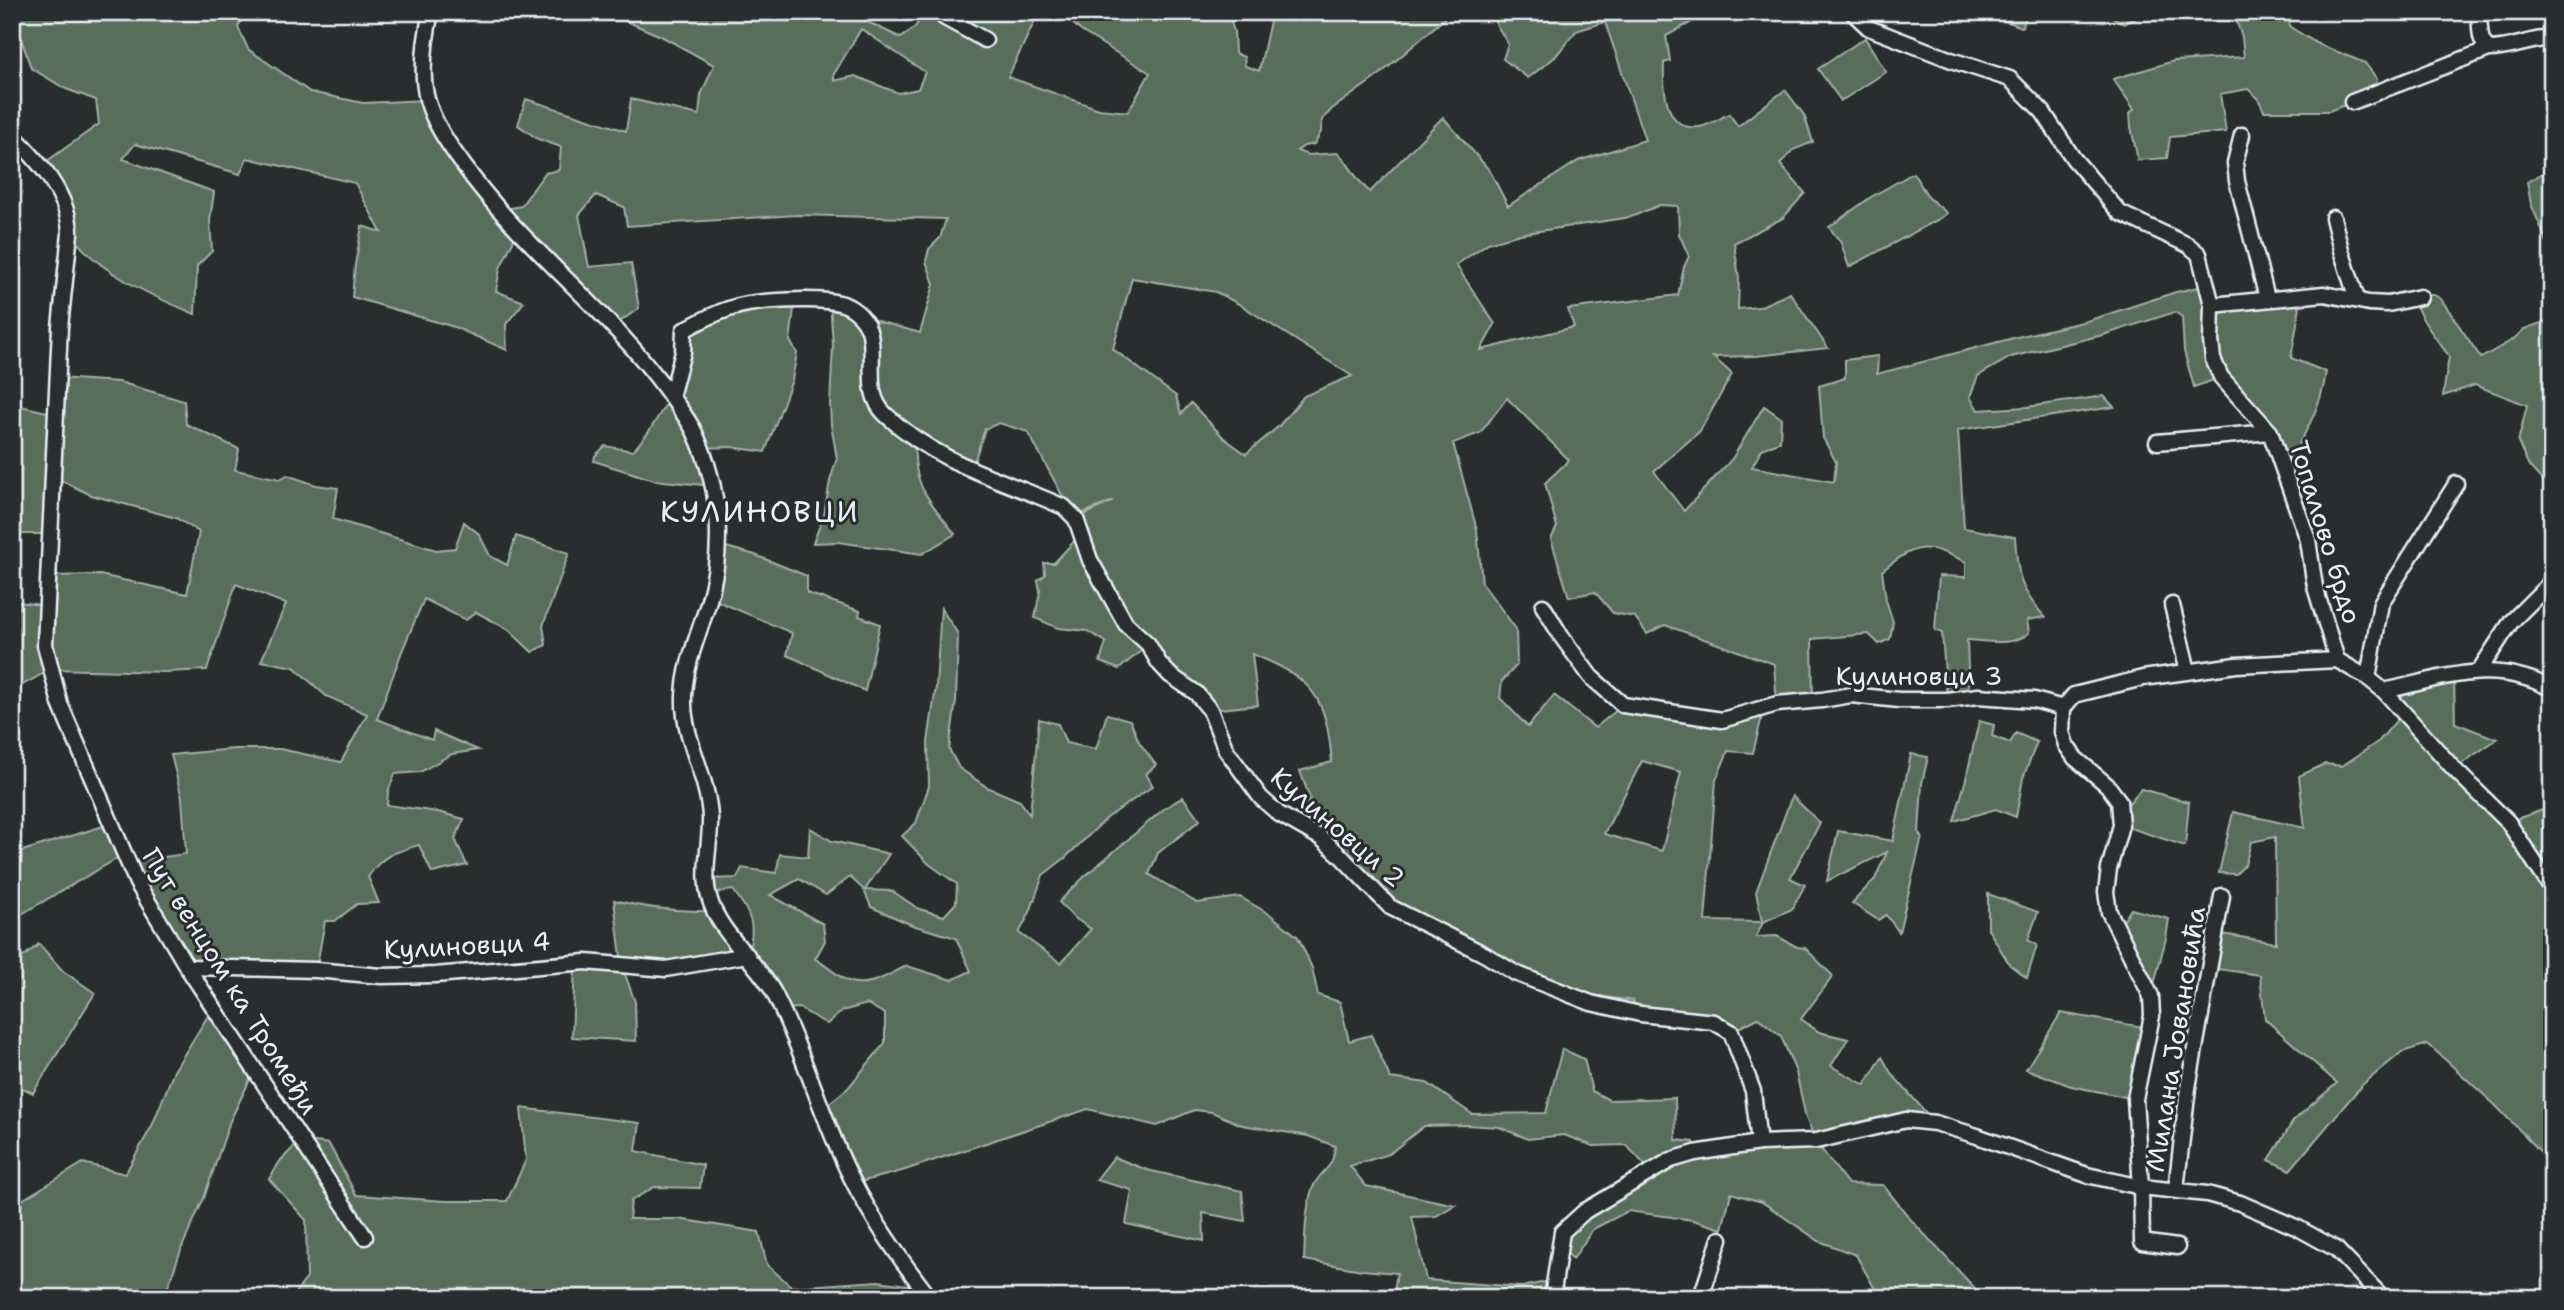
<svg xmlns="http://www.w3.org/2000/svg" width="2564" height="1310" font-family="'Shantell Sans',sans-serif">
<rect width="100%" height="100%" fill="#2a2d2e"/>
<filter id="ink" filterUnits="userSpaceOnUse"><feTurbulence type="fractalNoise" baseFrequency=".0143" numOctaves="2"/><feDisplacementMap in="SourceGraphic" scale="14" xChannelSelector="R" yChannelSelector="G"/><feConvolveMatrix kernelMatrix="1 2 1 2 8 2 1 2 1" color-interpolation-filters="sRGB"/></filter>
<g filter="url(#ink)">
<!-- built -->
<path fill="#403d3c" d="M2360,1277l16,21h-38z"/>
<!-- green -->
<g fill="#586e5a" stroke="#a0b0a9" stroke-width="2" fill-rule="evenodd">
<path d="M12,12h234l-8,15 10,22 62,43 53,11 64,-3 73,110 21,-4 24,-33 14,-3 2,-23 -23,-8 -20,-14 8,-26 100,32 5,-32 68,16 2,-20 13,-30 -53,-29 -40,-17 6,-7h53l4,4 4,-4h159l54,26 14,-11 10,-15h13l17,11 9,-11h75l-31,65 91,32 29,3 22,-39 -69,-42 -14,-13 -12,-6h155l19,3 5,17 1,21 9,4 1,9 14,5 13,-59h180l-74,64 -46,33 -10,11 -1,12 -7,12 -10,2 -7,5 11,4 30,-2c13,12 18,28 32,39l73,-75 47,54 18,35 70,-45 67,-21 -40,-118 -29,9 -21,26 -27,21 -25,-19 5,-15 -19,-32h221l-44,24 4,25 -6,2c-1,23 0,69 35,64 9,-1 21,-9 30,-13l9,12 47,-36 19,25 9,27 -20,8 -13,14 25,29 -22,25 -49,25 5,35 -1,31 21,-2 31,-14 38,55 -72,8 -43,1 19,17 -32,57 -46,40 30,40 48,-52 32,-53 17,12 -1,23 -18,8 -10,18 82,15 2,-20 -13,-24 -4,-52 26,-8v-18l33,-4 -1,18 140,-37 70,-16 89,-29 32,-7 4,19 90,-9 -11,63 35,14c-4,35 -24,68 -43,98l-13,-38 -48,-55 -28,10 -10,-36 -2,-34 -7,-5 -72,23 -92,22 -33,19 -8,21 8,13 49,-3 77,-11 10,11 -156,23 6,98 51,9c3,38 3,51 30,80l-18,3 2,13c-17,14 -41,8 -62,7l2,58 -22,2 -5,-67 -7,-3 4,-54 27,1v-15c-41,-19 -48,-20 -84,9l4,29 7,22 -3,17 -11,5 -10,-10 -57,5 1,62 -36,3 -3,-40 -109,-39 -18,9 -12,-17 -22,-4 -18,-21 -26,5 -18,-58 6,-12 -12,-44 24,-23 -62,-62 -27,35 -27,10 24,87 5,53 34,46 1,36 -15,16 -2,17 28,29 26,-32 41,33 28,-23 99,15 42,-12 -11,45 -25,-2 -12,29 -11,141 57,1 -6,-30 36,-96 28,27 -30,55 15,7 -13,24 -29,13 -7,15 21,-1 20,11 8,1 28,28 -32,43 18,13 29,7 -17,27 34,19 17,-28 9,16 44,50 -29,-3 -90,22 32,42 35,1 29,36 72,77h-104l-24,-43 -37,-14 -57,-39 -31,-9 -9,36 -29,-9 -65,-9 -35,18 -20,30 -15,-14 4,-13 89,-61 -25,-26 -33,1 -29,-11 -36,4 -29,-12 -33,-2 -42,1 -35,28 -39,12 16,20 89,19 -19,11 -24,1 14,63 96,7 32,-7 -2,18h-153l-6,-1 4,-24 -35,-3 -58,-10c1,-20 1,-59 11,-77 11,-18 17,-12 20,-37l-27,-10 -66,-11 -30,-13 -18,-2 -37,16 -69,-17 -186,62 -46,12 -33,-75 25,-20 37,-45v-29l-18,-10 -25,7 -15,13 -28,-16 -18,1 -34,-54 -125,11 13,36 1,39 -64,-4 3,-74 47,2 -8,-65c34,9 65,12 100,11l33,44c10,-28 4,-42 -14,-65l-25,4 -1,-15 30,-1 5,-10 34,5 4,-19 28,3 2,-29 22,13 57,13 -24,36 27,1 27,18 25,7 12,-13 1,-19 -28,-20 -27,-28 14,-13 13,-37 -1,-44 8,-55 5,-79 17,26 -2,67 -7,48 10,19 28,19 33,14 10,14 9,-96 19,5 8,19 30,6 11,-35 23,6 9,22 17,23 -10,9 7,12 -46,32 -42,40 -22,17 -13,37 -11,21 42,30 30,-34 -18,-12 -14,-15 26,-26 80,-68 18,-11 17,23 -42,33 -9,21 48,29 43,-6 31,18 27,22 14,31 6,27 22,7 9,39 22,-6 19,43 37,5 45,31 74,-1 16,-64 22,10 8,32 17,9 66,-2 1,42 18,2 1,11 121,-12 -10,-23 -10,-46 -15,-36 -23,-18 -27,14 -91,-18 -7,-13 -83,-12 -160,-82 -97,-85 17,-23 -10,-28 32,-9c-6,-66 -18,-83 -80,-108l6,51 -48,5 -62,-65 -29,24 -19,-7 6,-20 -19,-11 -29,-3 -23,-10 5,-27 -2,-11 7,-5 -1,-12h10l26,-28 -4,-16 37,-18 -39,16 -46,-85 -29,-9 -14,6 -14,42 -56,-31c-3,47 13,58 40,94l-33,20 -84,-12 -25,1 11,-28 6,-34 7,-23 -6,-33 -1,-21 3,-59 -3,-44 33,16 57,16 14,-49 -8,-23 3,-12 11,-11 6,-19 -149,-4 -170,11 -3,-19 -28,-12 -17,20 10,52 42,-4 8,45 -25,18 -96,-95 -18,37 -4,23 28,11 -18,22 1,26 -53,-23 -102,-30 3,-32 7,-39 19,6 -26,-49 -108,-25 -7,16 -105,-30 -12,15 91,33 -4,28 2,31 -15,15 -2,48c-41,-17 -98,-42 -123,-79 -14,-20 -22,-47 -32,-69l59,-42 -3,-24 -30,-11 -35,-21 -11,-33 -8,-2zM861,29l64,43 -7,17 -20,4 -43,-17 -21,5v-7zM1660,205l18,1 1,28 10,22 -5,11 -6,28 -110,14 6,18 -93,23 14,-26 -39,-59 32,-22 32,-9 111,-17zM1132,278l84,14 23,12 113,72 -48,20 -25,30 -33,28 -22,-16 -33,-35 -10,11 -5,-18 -63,-47zM1642,761l39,11 -19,79 -58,-17zM850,877l14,13 7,17 41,18 44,13 15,33 -19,9 -45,-14c-18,8 -39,23 -59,15 -8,-3 -23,-17 -33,-22l10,-18 -2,-17 -53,-29 29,-16 27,16z"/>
<path d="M1980,12h48l-6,15z"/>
<path d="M2104,12h44l-24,12z"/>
<path d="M2160,12h128l2,15 28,17 47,19 12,16 -5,16 -43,16h-65l-6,-13 -10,-9 -28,5 6,38 -56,5 -3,21 -29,2 -7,-33 -1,-14 4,-4 -21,-30 61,-18 70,-4 -2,-20 -6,-17 -73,1z"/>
<path d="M1865,38l21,34 -45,29 -23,-32z"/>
<path d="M1913,173l16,25 18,15 -6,5 -92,49 -8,-24 -12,-16 42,-30z"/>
<path d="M2543,173l9,8v73l-21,-50 -4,-22z"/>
<path d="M2426,295h8l7,4 40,59 33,-19 10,-10 28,-10v172l-23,-25 -11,-24 9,-37 -52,-20 -32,11 6,-40c-14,-19 -28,-35 -36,-58z"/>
<path d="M795,301l-5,40 7,12 -5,27 -27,72 -34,-5 -30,1 13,38 -60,-6 -60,-19 1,-5 10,-10 28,5 15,-18 23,-37 13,-66 18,-10z"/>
<path d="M58,378l61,4 65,19 2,23 53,25 -4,21 45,9 7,-4 29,10 22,3 -5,31 103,31 19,-2 9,-26 15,12 11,22 17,9 9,-29 53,17 -26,73 3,19 -14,7 -24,-23 -32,-17 -10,8 -42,-21 -22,52 -25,68 55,21 2,-9 44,19 -26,4 -32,18 -25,2 -7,18 -1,13 51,7 26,7 -9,20 12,26 -35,8 -13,-28c-24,7 -37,10 -51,32l11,26 -22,1 -22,17h-10l-9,49 -129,-3 -61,-105 60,-8 -4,-56 -11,-43 63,-6h46l61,13 26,-48 -41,-18 -32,-29 -33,-6 25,-57 -50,-20 -29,86 -42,2 -114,-3 -39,22v-90l35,5 2,-30 51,-1 87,19 12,-62 -23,-14 -85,-23 -37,-18 -3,57h-39v-130l44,10z"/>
<path d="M2552,507v46l-10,-25z"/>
<path d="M719,545l36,10 52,21v17l53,18 -1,5 21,8 -15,67 -78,-36 5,-22 -82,-35z"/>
<path d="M2454,676l1,47 42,16 -43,30 53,53 45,-15v250l-4,4 4,8v77l-8,9 -50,-51 -66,-60 -26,8 -40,33 -72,85 -21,-10 25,-40 43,-37 -72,-64 -5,-44 -50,-7 6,-35 60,10 -1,-106 -24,5 -6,23 -9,9 -17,-1 14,-61 72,16 -6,-52 26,-12 17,2 37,-25 23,-27 -18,-23z"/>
<path d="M1979,721l15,4 -2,11 18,7 6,-10 21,9 -14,36 -7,39 -20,-8 -42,12 12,-42z"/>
<path d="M1911,754l17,3 -6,26 -3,49 3,5 -23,95 -13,-17 -8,5 -26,-17 23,-24 12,-27 -60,29 11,-50 55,10z"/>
<path d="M2141,789l48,13 -4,44 -64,-21 -2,-24 10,2z"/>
<path d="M110,824l13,31 -103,60 -8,-13v-63l7,13z"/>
<path d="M1988,894l50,18 -10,28 9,5 -10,33 -17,-13 -22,-36z"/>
<path d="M2131,909l38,10 -3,19 -15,58 -34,-65z"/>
<path d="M39,944l24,27 32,22 -62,100 -21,-10v-117z"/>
<path d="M214,1006l41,63 -25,52 -26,77 -22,49 -18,51h-152v-92l71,-43 42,11 27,-48 22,-55z"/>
<path d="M2061,1013l88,15 -14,71 -64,-13 -45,-17z"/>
<path d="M521,1108l119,15 -4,28 67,14 -3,23 -46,-1 -23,14 -2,18h49l81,13 8,33 25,22 86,-6 44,6 8,11h-639l16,-20 -1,-58 -37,-41 12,-19 20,-20 28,4 27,51 90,6h61l19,-41z"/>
<path d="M1114,1157l33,13 95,21 3,30 -42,-8 1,28 -78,-17 6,-34 -36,-10z"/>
<path d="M2031,1289l19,9h-45z"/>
<path d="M2093,1290l18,8h-51z"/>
</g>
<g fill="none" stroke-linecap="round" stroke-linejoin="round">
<!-- minor casing -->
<g stroke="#e8f1f8" stroke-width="19">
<g id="minor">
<path d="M431,12c-6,27 -11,60 -4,87 6,23 21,45 35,64 59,84 145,144 205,228 9,13 21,27 28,42 25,54 30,114 13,171 -9,29 -23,61 -24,92 -2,42 24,79 26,121 1,26 -8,54 -1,80 10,37 47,63 65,96 29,57 46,119 73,176 21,45 52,89 83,129"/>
<path d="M938,12l7,6 40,22"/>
<path d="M1852,12l17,16 85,33 56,18 33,33 30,46 47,55 68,32 11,9 13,51 -1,36 2,18 8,18 49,55 38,108 7,47 22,73 31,18 16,13 70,78 54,53 44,67"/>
<path d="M2477,12c6,14 -1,27 12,37"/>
<path d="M2352,102l137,-53c23,0 40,-10 63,-11"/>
<path d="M12,134c26,27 57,60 58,99l-10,94 -15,318 15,59 77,179 50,84 178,270"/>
<path d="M2242,135l-7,28 2,18 30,117"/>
<path d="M2333,218l8,32 16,49"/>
<path d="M2212,305l112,-11 45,9 19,1 32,-7"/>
<path d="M671,397l12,-45 1,-22c16,-9 31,-17 48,-22 23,-8 89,-11 111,-4 13,5 24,16 27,30 6,26 -7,60 16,81 54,50 113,63 178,92l12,12 14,41 36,64 22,20 11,19 11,12 26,18 14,17 16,40 35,48 18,16 42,24 18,16 51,53 94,47 31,19 76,30 49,11 74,8 17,10 22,59 6,52"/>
<path d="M2157,442l113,-10"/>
<path d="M2172,605l16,66"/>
<path d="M1543,606l18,30 30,41 32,28 99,15 55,-16 45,-4 29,-5 48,5h48l31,-4 56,4 29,8"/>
<path d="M2479,671l32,-49 41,-41"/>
<path d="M2368,678l13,-75 75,-119"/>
<path d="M2384,691c60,-13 110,-34 168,-2"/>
<path d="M2063,708l-1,24 4,13 9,13 32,27 12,16 2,24 -12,44 -3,23 3,20 42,84 1,20 -17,83 6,88 1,55 35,5"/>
<path d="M2063,708l11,-13 69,-17 93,-13 101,-5"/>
<path d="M187,967l129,3 65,6 54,-1 151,-13 80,7 81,-14"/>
<path d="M2176,1189l12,-101 34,-192"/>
<path d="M1552,1298l10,-66 23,-21 86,-51 24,-7 64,-10 57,-2 90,-21 29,3 42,13 110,39 54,12 66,7 33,9 58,25 38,21 47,49"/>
<path d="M1699,1298l2,-1 19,-58"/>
</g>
</g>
<!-- minor -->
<use href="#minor" stroke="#2a2d2e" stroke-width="14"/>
</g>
</g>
<g text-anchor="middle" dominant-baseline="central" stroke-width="6" stroke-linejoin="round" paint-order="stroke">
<!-- street labels -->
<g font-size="26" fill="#e8f1f8" stroke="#2a2d2e">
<text transform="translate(2326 532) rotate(73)">Топалово брдо</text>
<text x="1919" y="675">Кулиновци 3</text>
<text transform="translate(1338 827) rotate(41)">Кулиновци 2</text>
<text transform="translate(467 945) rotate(-3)">Кулиновци 4</text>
<text transform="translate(231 981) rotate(58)">Пут венцом ка Тромеђи</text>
<text transform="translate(2175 1039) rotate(-81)">Милана Јовановића</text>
</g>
<!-- quarter labels -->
<g font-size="30" letter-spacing="2" fill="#e8f1f8" stroke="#2a2d2e">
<text x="760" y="511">КУЛИНОВЦИ</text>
</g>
</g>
<!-- margin -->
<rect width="2564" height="1310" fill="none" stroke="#2a2d2e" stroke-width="42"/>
<rect x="21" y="21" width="2522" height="1268" fill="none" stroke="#e8f1f8" stroke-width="2.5" filter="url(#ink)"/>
</svg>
